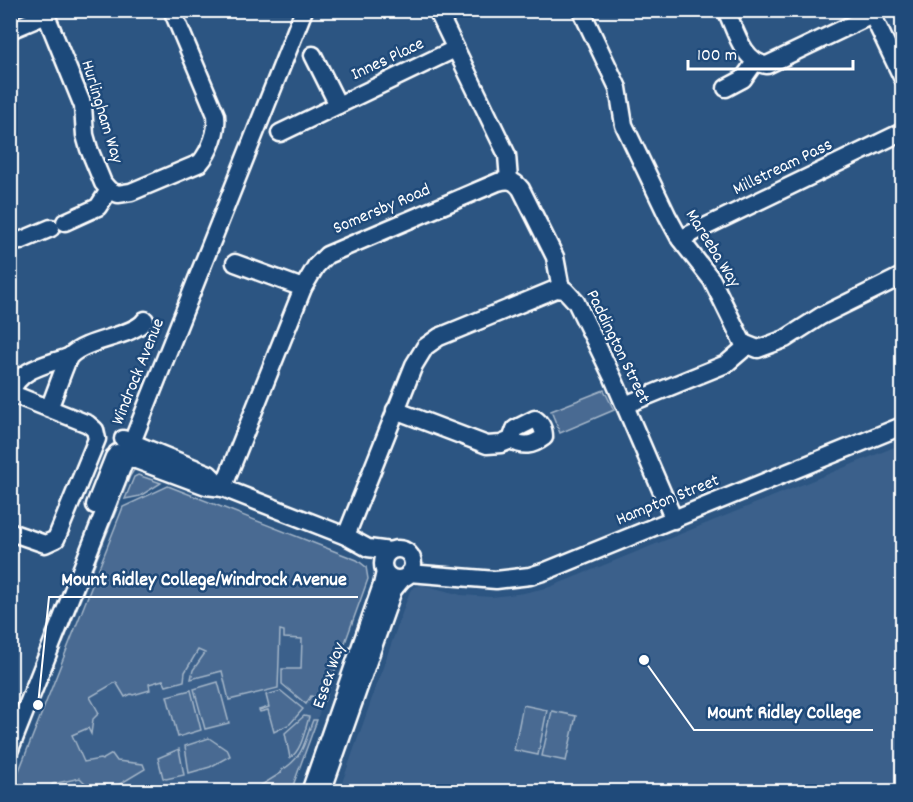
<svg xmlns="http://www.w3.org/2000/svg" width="913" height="802" font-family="Dekko,sans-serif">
<rect width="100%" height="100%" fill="#2c5582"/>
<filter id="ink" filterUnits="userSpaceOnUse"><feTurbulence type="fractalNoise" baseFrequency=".0167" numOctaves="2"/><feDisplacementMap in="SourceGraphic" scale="12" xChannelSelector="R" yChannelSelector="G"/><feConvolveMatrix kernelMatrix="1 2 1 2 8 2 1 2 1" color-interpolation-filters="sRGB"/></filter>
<g filter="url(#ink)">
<!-- built -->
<g fill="#3b618b">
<path d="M902,444v347l-556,1 -4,-9 68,-192 4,-4 9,-2 38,10 31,2 32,-4 26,-6z"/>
<path d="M168,486l189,74 9,7 2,12 -77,212 -280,1z"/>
</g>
<!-- green -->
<g fill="#486b92" stroke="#a4b5c8" stroke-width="1.5">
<path d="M604,390l10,20 -54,23 -9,-22z"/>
<path d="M136,467l-6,9 -67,167 -6,-3 71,-170z"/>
<path d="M138,475l23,8 -21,13 -15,3 9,-22z"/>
<path d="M168,486l189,74 9,7 2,12 -44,122 -13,-5 -5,8 -24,-20v-15h19l1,-30 -18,-1v-7l-4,-1 -2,58 -49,12 -7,-29 -31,8 2,-9 12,-17 -7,-3 -13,22 -1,9 -18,5 -3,-6 -14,4 1,6 -17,5 -2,-1 -6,3 -9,-15 -26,15 9,16 -6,6 -2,15 -3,-6 -16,7 12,27 16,-3 2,1 10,-6 5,7 26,3 2,5 -35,21 -3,-5 -16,4 -11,-11 -27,6 -7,7h-35l112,-284z"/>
<path d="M218,682l11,41 -24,6 -11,-40z"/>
<path d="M191,690l10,40 -23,7 -11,-41z"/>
<path d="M281,691l22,18 -13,15 -16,8 -6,-22 -8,2 -1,-2 10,-3 -3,-12z"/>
<path d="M523,705l24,5 -9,45 -24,-5z"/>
<path d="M552,711l24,5 -10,45 -24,-5z"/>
<path d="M304,716l5,1c-4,13 -7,33 -19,41l-5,-25z"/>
<path d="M313,720h4l-26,71h-39l29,-18 1,-3c22,-13 22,-28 31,-50z"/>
<path d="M209,738l19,13 2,5 -20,11 -21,6 -4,-27z"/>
<path d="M179,749l5,26 -18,4 -3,-1 -5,-20z"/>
</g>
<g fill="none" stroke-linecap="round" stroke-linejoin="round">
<!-- minor casing -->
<g stroke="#fff" stroke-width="21">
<g id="minor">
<path d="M44,10l39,96 2,29 4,14 14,34 6,7 9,4 13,-2 69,-29c10,-12 18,-32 16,-48l-44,-105"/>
<path d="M437,10l70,145 2,25"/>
<path d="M581,10l37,78 6,37 43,90 13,24 32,41 31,63 15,6 27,-10 36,-23 81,-40"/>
<path d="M726,10c9,19 17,53 41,55l105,-50"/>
<path d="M870,10l32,67"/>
<path d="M10,30l36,-15"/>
<path d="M313,55l25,50"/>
<path d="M726,88l17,-9 12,-17"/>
<path d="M280,133l175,-84"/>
<path d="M65,222l33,-15 11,-17"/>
<path d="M680,239l222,-107"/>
<path d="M10,242l10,-1 31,-13"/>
<path d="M235,263l68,25"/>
<path d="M10,393l78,31 7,6 2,9 -41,100 -11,5 -35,-12"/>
<path d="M11,393c7,-24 35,-28 57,-36"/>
<path d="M625,405l101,-41 21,-18"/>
<path d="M49,408c4,-8 18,-50 21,-52 16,-17 64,-19 75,-36"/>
<path d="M395,410l92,35 14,-1 10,-4 4,-11 20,-10c6,4 9,11 9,18 -12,9 -21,10 -33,3"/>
<path d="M123,439l86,35 14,14"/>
<path d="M117,453l89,33 17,2 123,48 22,12 22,3"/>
<path d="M223,488l80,-200 13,-22 11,-11 171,-73c11,-3 16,-2 23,7l34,68 6,32"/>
<path d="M95,505l19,-48"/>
<path d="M346,536l68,-171 11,-18 14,-10 117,-48 9,1 11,12 37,76 61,142"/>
<circle cx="398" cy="564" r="15"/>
<path d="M409,573l87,7 34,-4 16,-5 356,-145"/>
<path d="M10,749l294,-739"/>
<path d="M310,792l72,-207 3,-13"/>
<path d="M322,792l71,-202 9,-11"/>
</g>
</g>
<!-- minor -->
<use href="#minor" stroke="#1f4a7a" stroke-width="16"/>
</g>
</g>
<g text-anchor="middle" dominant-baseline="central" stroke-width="5" stroke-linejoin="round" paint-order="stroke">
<!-- street labels -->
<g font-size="18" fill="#fff" stroke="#1f4a7a">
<text transform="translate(388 60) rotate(-25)">Innes Place</text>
<text transform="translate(101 112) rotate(73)">Hurlingham Way</text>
<text transform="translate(783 168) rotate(-26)">Millstream Pass</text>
<text transform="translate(382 210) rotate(-23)">Somersby Road</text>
<text transform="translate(712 249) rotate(58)">Mareeba Way</text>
<text transform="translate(617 347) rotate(64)">Paddington Street</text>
<text transform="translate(139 372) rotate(-68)">Windrock Avenue</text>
<text transform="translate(668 501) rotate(-22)">Hampton Street</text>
<text transform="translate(330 676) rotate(-71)">Essex Way</text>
</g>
</g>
<!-- callouts -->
<path fill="none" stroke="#fff" stroke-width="2" d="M38 705L49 597H358M644 660L694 730H873"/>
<g fill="#fff" stroke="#1f4a7a" stroke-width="2">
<circle cx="38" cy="705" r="6"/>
<circle cx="644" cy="660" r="6"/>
</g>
<g font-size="20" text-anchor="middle" font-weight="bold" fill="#fff" stroke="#1f4a7a" stroke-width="5" stroke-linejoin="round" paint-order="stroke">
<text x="204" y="585">Mount Ridley College/Windrock Avenue</text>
<text x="784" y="718">Mount Ridley College</text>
</g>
<!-- margin -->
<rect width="913" height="802" fill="none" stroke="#1f4a7a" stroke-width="36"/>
<rect x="18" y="18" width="877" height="766" fill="none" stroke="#fff" stroke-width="2" filter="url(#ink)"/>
<!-- scale -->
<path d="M688 60v9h165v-9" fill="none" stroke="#ffffff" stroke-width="3"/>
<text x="697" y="60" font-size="18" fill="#ffffff" stroke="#1f4a7a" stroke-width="4.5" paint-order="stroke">100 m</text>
</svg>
